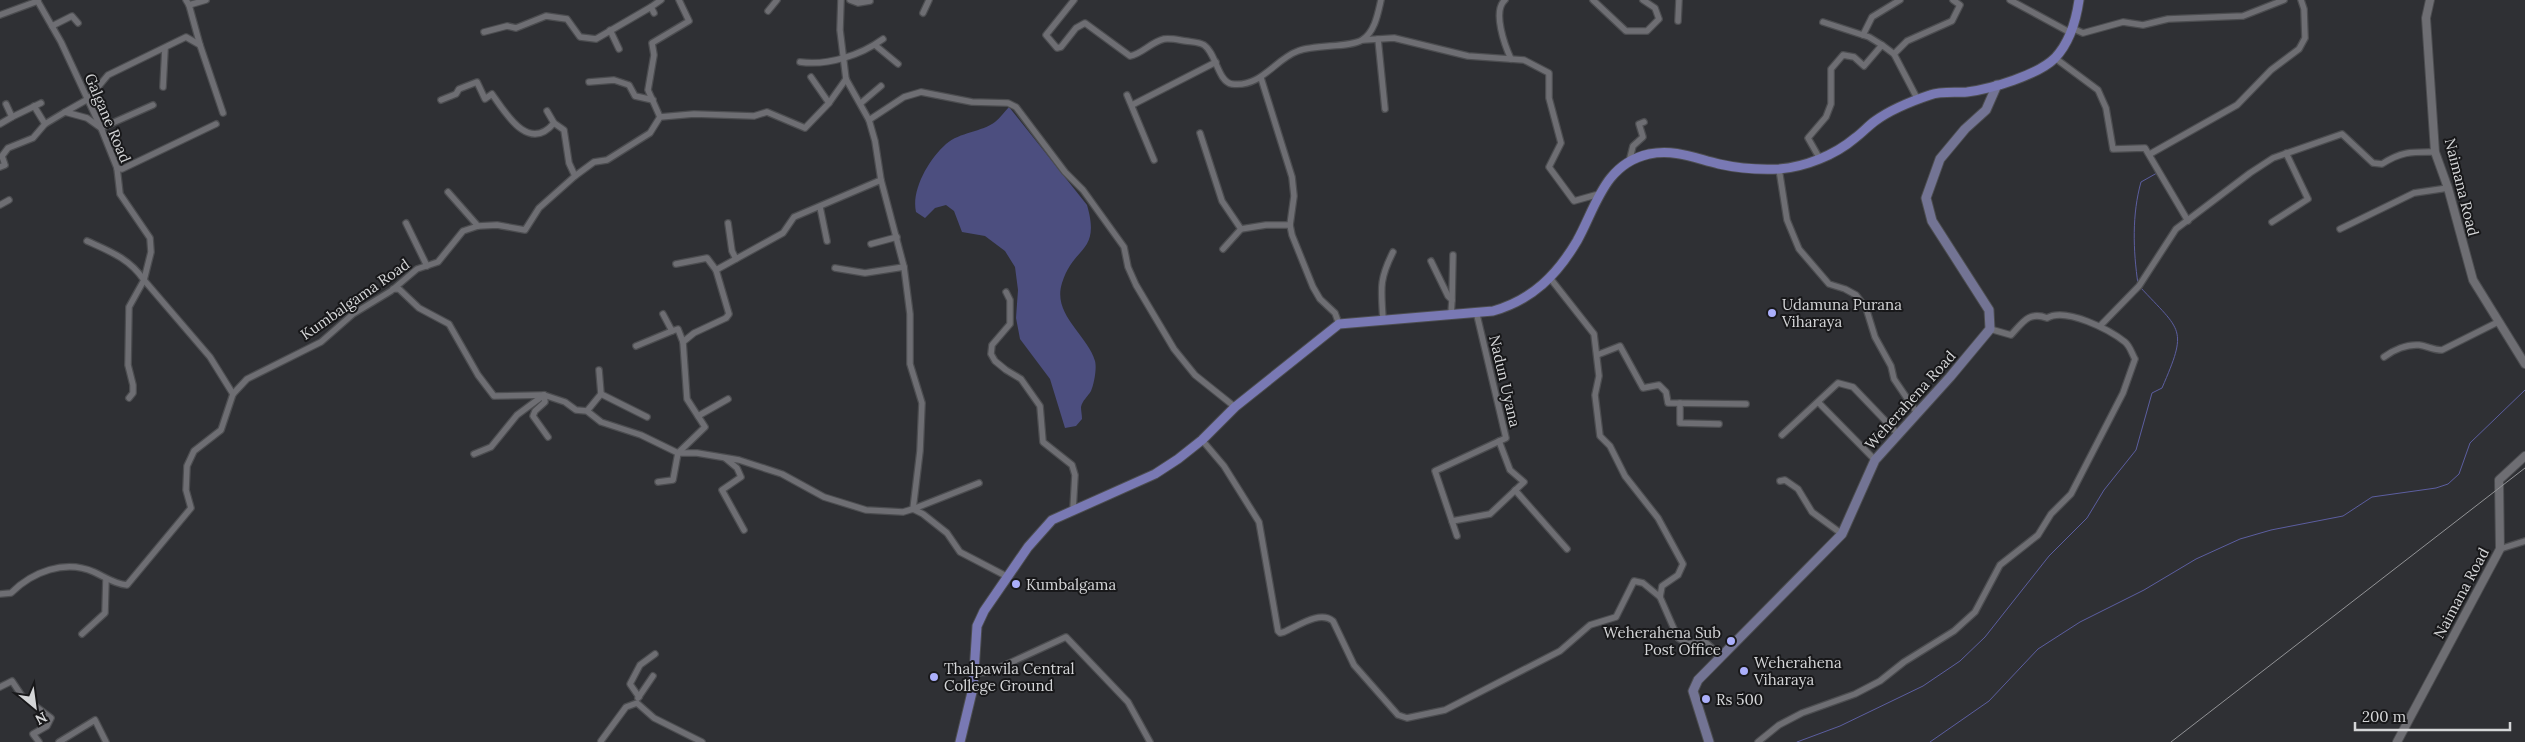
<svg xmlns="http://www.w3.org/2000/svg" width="2525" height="742" font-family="Lora,serif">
<rect width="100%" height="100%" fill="#2f3034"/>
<!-- green -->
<path fill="#4c4e7f" d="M1009,107l78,98c14,48 -13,40 -25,78 -10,32 25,51 33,78 2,7 -1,23 -4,30 -3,5 -9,10 -10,16 0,4 1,8 1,12l-6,7 -11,2 -15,-49 -30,-40 -4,-21 2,-28 -3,-23 -10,-16 -20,-15 -23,-4 -8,-21 -8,-6 -11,3 -10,10 -9,-6c-5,-22 13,-53 30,-68 14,-12 36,-12 49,-22 5,-4 9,-10 14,-15z"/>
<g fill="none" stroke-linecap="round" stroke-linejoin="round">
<!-- stream -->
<g stroke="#5c5ea0" stroke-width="1">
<path d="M2138,284c-5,-34 -6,-70 3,-102l16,-9"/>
<path d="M1797,742l43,-16 83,-40 37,-25 25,-24 64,-81 38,-38 17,-28 32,-40 16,-57 10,-5c26,-60 20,-56 -22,-101"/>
<path d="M1930,742l59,-41 49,-52 42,-27 64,-32 52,-31 44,-20 31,-9 72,-14 29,-19 64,-9 12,-4 11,-10 11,-31 55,-53"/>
</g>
<!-- minor casing -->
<g stroke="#4c4d50" stroke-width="8">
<g id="minor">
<path d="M37,0l24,42 40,86 16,40 3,26 30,44 1,14 -7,28 66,77 23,37"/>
<path d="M186,0l3,5 17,-5"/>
<path d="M841,0l-1,30 6,49 23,41 6,21 6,39 23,87 6,47v50l12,39 -2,48 -7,58"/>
<path d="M850,0l8,3 12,-2"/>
<path d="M1074,0l-28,35 11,13 4,-1 15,-19 9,-5 45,33c12,-2 21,-14 34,-17 7,-1 15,1 22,2 6,1 13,1 18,4 12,8 14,37 28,39 29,4 43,-25 66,-33 18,-7 51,-3 64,-11 13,-8 16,-27 19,-40"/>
<path d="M1505,0c-13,11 0,46 6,59"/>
<path d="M1593,0l33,31h21l12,-12 -4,-11 -12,-8"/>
<path d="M2010,0l61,33"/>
<path d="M189,5l11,40"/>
<path d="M768,11l9,-11"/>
<path d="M654,13l-3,-6 10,-7"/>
<path d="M923,13l6,-13"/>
<path d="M0,15l38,-14"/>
<path d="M1678,21l1,-21"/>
<path d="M1823,22l46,15 13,8"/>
<path d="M52,26l20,-10 6,7"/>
<path d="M2074,29l9,4 40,-11 20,3 25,-6 75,-3 41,-16"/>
<path d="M610,30l9,19"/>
<path d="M484,32l23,-6 9,2 30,-12 21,3 13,18 16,2 55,-32"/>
<path d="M1863,35l9,-18 28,-17"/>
<path d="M1378,39l7,70"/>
<path d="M1363,40l31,-2 74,18 56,4 25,13v25l12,45 -12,24 25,34 25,-7"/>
<path d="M875,45l23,19"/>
<path d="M1894,54l13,-13 45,-20 8,-16 -7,-5"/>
<path d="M2055,58l43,32 8,18 7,41 32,-1 43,73"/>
<path d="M800,62c28,4 61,-7 83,-23"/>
<path d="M811,77l18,26"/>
<path d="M1261,78l31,99 2,19 -4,29 2,10 21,52 7,12 15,14 4,11"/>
<path d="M589,82l25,-2 15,5 6,11 18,4"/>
<path d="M163,87l2,-38"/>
<path d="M1127,95l27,65"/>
<path d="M441,100l15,-6 3,-5 18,-7 8,17 7,-5c14,20 37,59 62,29"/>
<path d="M861,103l20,-17"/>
<path d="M1132,105l84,-43"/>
<path d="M34,106l11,18"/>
<path d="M547,111l7,12 10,7 5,33 6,13"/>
<path d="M65,112l23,-13 20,-24 78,-38 14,8 23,68"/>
<path d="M12,117l29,-14"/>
<path d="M660,117l-12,-27 6,-35 -2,-12 37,-22 -10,-21"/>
<path d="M869,120l35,-23 17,-5 51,10 36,1 8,4 49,65 18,18 41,57 4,20 8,18 38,64 21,26 40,32"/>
<path d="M0,124l12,-7 -6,-13"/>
<path d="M1200,133l22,68 19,28 25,-4h24"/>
<path d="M2150,154l87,-49 34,-35 28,-21 6,-11 -1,-29 -3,-9"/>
<path d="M1820,159l-12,-21 18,-21 5,-13v-35l12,-14 11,2 10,9 18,-21 12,9 24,46"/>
<path d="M1629,162l4,-16 10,-9 -4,-13 5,-2"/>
<path d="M0,167l5,-2 -3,-9 6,-8 25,-10 12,-14 20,-12 22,6 14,10 52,-23"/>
<path d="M117,168l5,1 94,-45"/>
<path d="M1779,169l8,51 12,29 30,35 16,5 11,6 10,13 9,29 16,29 3,13 23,34"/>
<path d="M448,192l30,34"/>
<path d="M0,205l9,-5"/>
<path d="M820,207l7,34"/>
<path d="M2272,222l36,-23 -22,-46"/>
<path d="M406,223l21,43"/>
<path d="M728,223l4,28 4,8"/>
<path d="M2340,229l74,-36 34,-5"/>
<path d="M87,241c22,10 42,17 57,39l-15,27 -1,58 5,20v8l-4,5"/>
<path d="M871,244l26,-7"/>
<path d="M1223,249l18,-20"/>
<path d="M1431,261l17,35 4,4 -1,14"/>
<path d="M676,264l31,-6 9,12"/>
<path d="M835,268l30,5 39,-6"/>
<path d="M1550,278l44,56 5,42 -4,19 5,41 10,10 15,30 33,42 25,46 -5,11 -16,11 -2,11 18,41 10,6c19,-5 20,-2 31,14"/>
<path d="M393,289h6l20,19 30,16 29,51 16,21 50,-1 21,7 11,8 11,1 14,11 40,13 37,18h19l42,7 43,14 42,23 42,13 37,2 10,-3 10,5 24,19 13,19 48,25"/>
<path d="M1006,292l4,8v24l-18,21 -1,9 4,7 11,9 15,9 19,27 3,36 29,23 3,10 -2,35"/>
<path d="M1452,300l1,-45"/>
<path d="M663,314l9,17 6,-2 5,13"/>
<path d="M1383,319c-2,-31 -4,-39 10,-67"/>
<path d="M2100,326l39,-40 37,-57 74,-56 23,-15 69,-24 31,29 9,1c20,-13 30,-12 53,-12"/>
<path d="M636,346l36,-15"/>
<path d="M1597,355l23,-9 23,42 16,-3 7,7 2,11 78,1"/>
<path d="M2384,357c9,-7 23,-13 35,-12 8,1 14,5 23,5l56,-28"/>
<path d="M601,394l46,23"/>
<path d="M544,395l1,7 -10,9 -2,5 15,21"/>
<path d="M1680,403v20l39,1"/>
<path d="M1819,403l56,57"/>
<path d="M587,411l14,-17 -2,-24"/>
<path d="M698,416l30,-17"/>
<path d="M1782,435l56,-52 15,4 45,47"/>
<path d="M1202,440l22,26 35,56 19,109 2,2 4,-1c14,-6 36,-22 49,-11l21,44 44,50 9,3 38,-8 115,-59 30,-26 26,-8 18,-36 9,2 17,14"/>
<path d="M474,454l17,-7 26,-32 27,-20"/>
<path d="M725,458l12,10 4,9 -19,13 22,40"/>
<path d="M1780,481l5,-1 13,9 14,23 30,22"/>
<path d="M658,482l15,-2 5,-27 27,-26 -18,-28 -4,-57 11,-9 32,-15 3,-4 -13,-44 67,-37 11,-16 87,-37"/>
<path d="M1515,490l52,59"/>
<path d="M913,509l66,-26"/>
<path d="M1452,521l38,-7 34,-32 -14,-12 -11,-29"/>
<path d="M1457,536l-22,-65 71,-33 -30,-127"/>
<path d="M2500,549l25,-8"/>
<path d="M0,594l11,-1c21,-21 54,-34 83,-21 11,5 20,12 33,13l64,-77 -5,-18 1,-24 7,-15 27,-21 12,-36 14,-15 74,-37 32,-28 38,-23 26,-22 21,-7 25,-31 15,-5 19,-1 28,5 14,-22 36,-32 19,-14 13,-2 43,-27 10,-16 34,-3 60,2 13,-4 38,16 24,-25 17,-24"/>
<path d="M82,634l23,-21 1,-34"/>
<path d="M975,673l15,-1 76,-35 62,65 22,40"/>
<path d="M0,687l12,-6 10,15 29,22 -4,8 -14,8 6,8"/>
<path d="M639,697l-9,-13 10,-19 15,-11"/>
<path d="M638,698l15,-22"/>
<path d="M601,741l25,-34 11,-4 17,15 48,24"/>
<path d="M59,742l36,-22 11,22"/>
<path d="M1758,742l21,-17 23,-12 53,-19 25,-13 24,-19 50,-31 21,-19 25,-47 38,-30 13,-21 20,-20 52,-101 12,-34c-3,-5 -5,-13 -10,-17 -15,-12 -59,-35 -78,-24 -18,-7 -24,4 -36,17l-21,-6"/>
</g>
</g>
<!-- tertiary casing -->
<g stroke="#4c4d50" stroke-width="10">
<g id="tertiary">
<path d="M2430,0l-4,18 9,134 13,36 25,92 52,84"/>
<path d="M2397,742l103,-193 -1,-69 26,-24"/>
</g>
</g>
<!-- secondary casing -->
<g stroke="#4c4d50" stroke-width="11">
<path id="secondary" d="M1709,742l-16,-51 5,-11 144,-146 33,-74 75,-83 40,-48 -1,-19 -57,-89 -6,-23 14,-39 25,-30 21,-19 11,-25"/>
</g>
<!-- primary casing -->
<g stroke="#4c4d50" stroke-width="11">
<path id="primary" d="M960,742l13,-54 4,-62 7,-15 44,-64 24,-27 103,-46 23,-15 24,-19 33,-33 104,-83 154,-13c39,-11 64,-36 84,-70 19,-34 27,-77 72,-87 26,-5 45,4 70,10 18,4 41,6 60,5 26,-2 56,-14 76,-31 7,-5 13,-12 20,-17 15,-11 37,-20 55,-26 11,-4 25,-2 37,-3 24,-3 71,-17 88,-34 15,-16 21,-37 24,-58"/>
</g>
<!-- minor -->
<use href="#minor" stroke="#6e6e73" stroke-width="5.5"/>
<!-- tertiary -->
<use href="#tertiary" stroke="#6e6e73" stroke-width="8"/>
<!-- secondary -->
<use href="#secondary" stroke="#737494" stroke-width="9"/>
<!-- primary -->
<use href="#primary" stroke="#7979b4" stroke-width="9"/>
<!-- rail -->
<path stroke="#929396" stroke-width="1" d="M2171,742l354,-274"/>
</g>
<!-- markers -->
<g fill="#abaffb" stroke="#18181a" stroke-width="2">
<circle cx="1772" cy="313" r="5"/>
<circle cx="1016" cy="584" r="5"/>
<circle cx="1731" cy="641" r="5"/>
<circle cx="1744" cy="671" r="5"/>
<circle cx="934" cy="677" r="5"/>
<circle cx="1706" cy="699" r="5"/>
</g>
<g text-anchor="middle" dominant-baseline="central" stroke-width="4" stroke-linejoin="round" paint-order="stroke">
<!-- street labels -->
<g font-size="15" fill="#d5d6d8" stroke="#18181a">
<text transform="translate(108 118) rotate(67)">Galgane Road</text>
<text transform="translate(2462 187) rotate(76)">Naimana Road</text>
<text transform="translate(355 299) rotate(-35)">Kumbalgama Road</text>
<text transform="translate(1505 381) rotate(77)">Nadun Uyana</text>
<text transform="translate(1910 400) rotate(-48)">Weherahena Road</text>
<text transform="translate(2461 593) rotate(-62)">Naimana Road</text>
</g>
<!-- poi labels -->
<g font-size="15" fill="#d5d6d8" stroke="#18181a" text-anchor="start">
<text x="1782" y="304">Udamuna Purana<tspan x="1782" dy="17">Viharaya</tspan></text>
<text x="1026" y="584">Kumbalgama</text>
<text x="1721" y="632" text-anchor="end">Weherahena Sub<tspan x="1721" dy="17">Post Office</tspan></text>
<text x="1754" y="662">Weherahena<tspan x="1754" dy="17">Viharaya</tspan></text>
<text x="944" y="668">Thalpawila Central<tspan x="944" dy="17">College Ground</tspan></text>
<text x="1716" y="699">Rs 500</text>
</g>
</g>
<!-- north arrow -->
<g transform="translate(35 707) rotate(151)" stroke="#18181a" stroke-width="4" paint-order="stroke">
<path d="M0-4L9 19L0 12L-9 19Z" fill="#d5d6d8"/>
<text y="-8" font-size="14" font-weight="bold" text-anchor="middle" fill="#d5d6d8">N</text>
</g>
<!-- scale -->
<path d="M2355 722v8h155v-8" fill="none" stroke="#d5d6d8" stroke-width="2.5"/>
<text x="2362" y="722" font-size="15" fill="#d5d6d8" stroke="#18181a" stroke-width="4" paint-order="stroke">200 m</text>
</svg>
